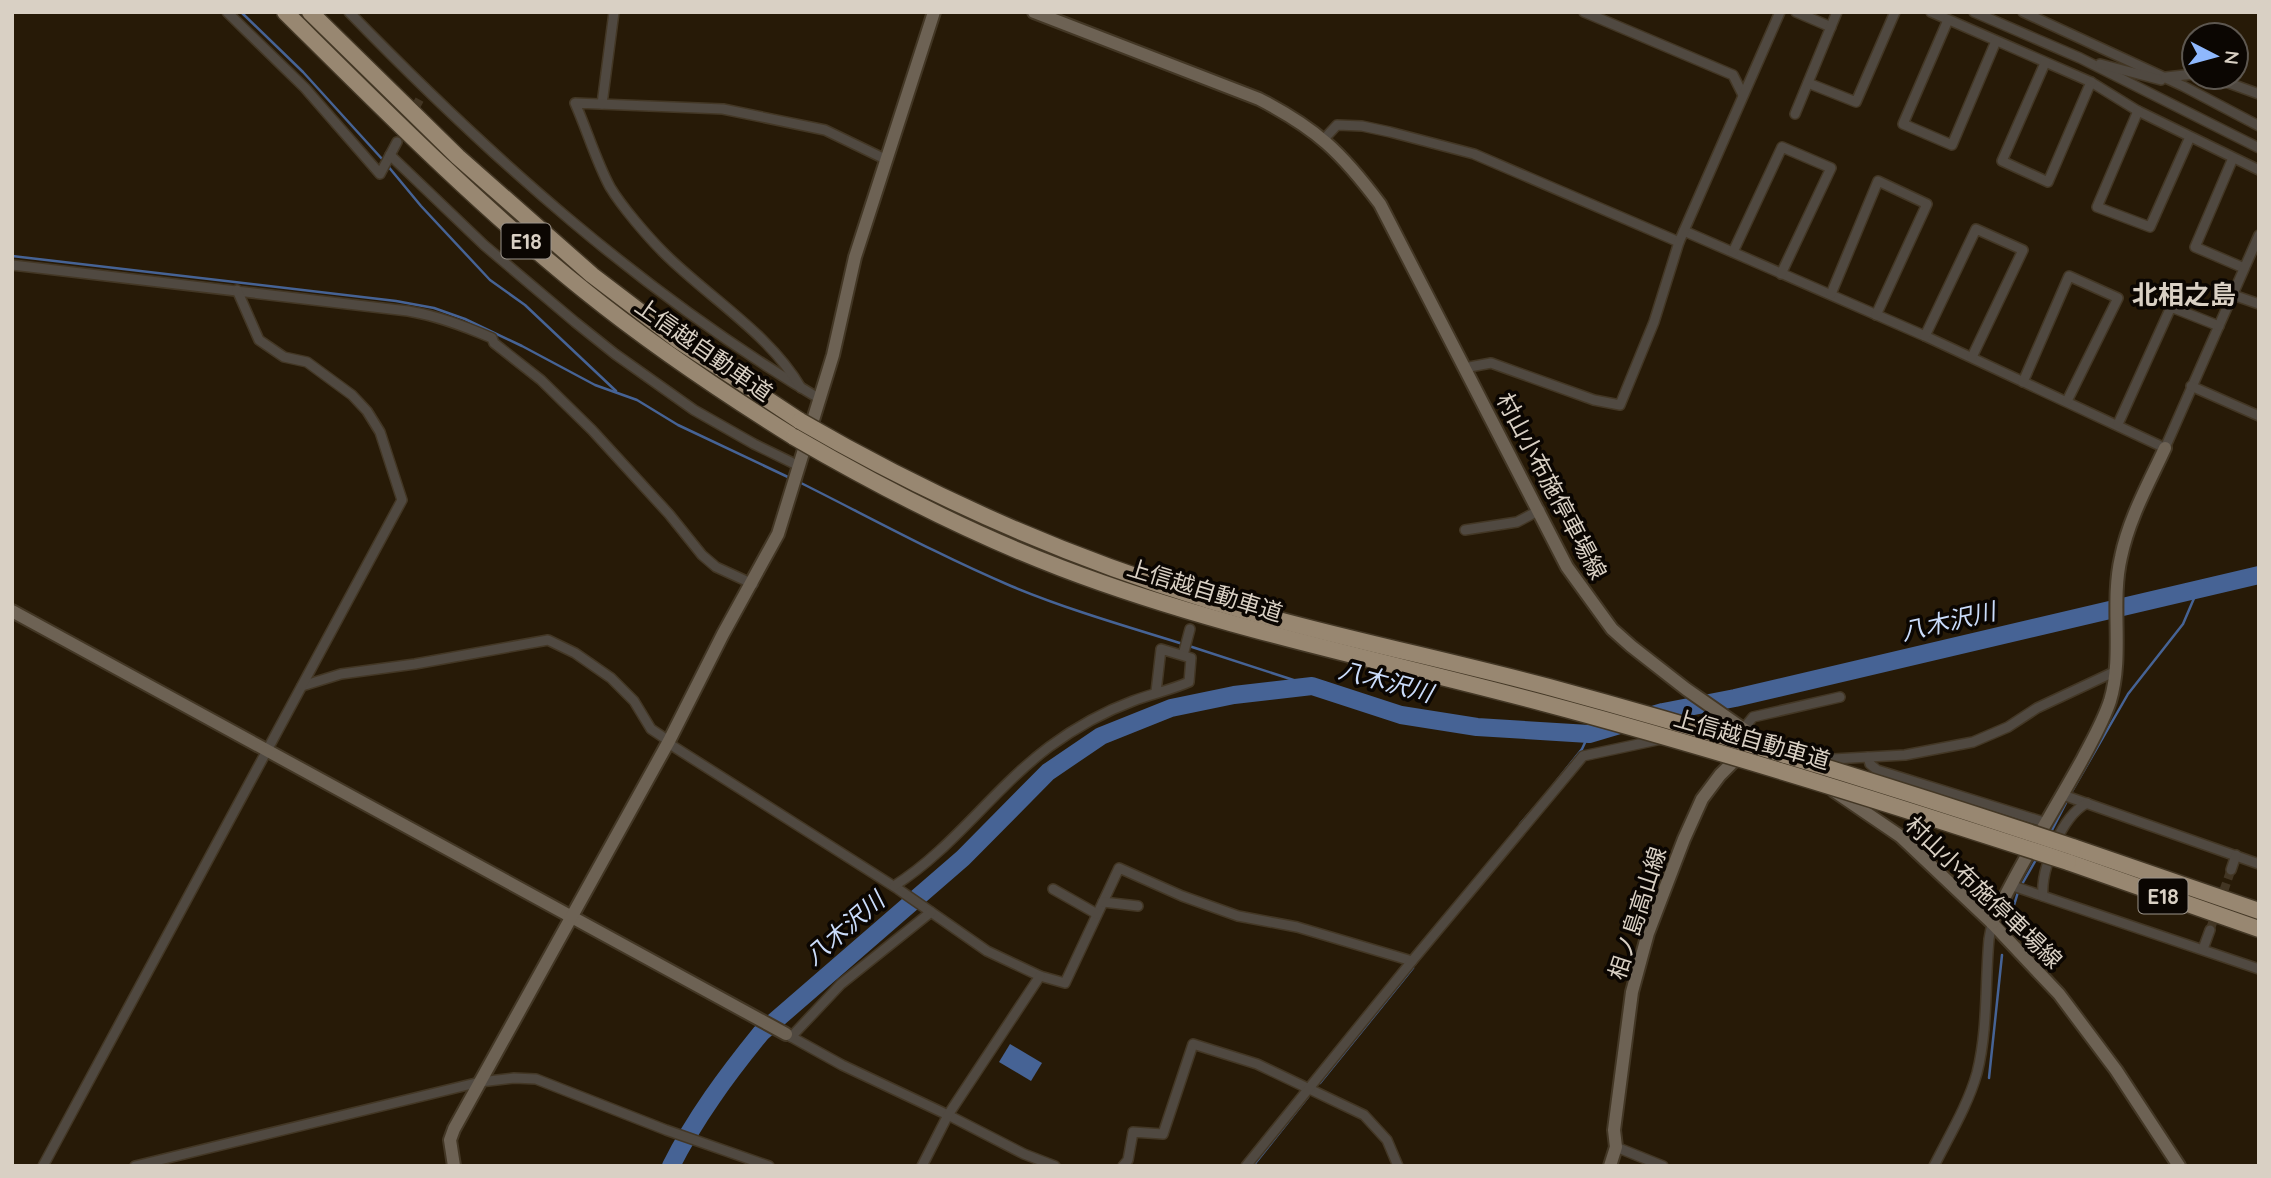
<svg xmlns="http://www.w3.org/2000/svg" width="2271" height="1178" font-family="Quicksand,'Noto Sans JP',sans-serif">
<rect width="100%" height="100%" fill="#271a07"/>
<!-- water -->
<path fill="#466395" d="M1010,1044l32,19 -11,18 -32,-19z"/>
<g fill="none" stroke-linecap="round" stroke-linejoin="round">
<!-- stream -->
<g stroke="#466395" stroke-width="2.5">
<path d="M241,12l62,60 80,88"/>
<path d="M387,165l34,41 69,74 35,25 91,86"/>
<path d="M12,256l384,45 38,7 31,11 57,27 73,39 42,15 41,25 112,53"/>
<path d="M799,482c70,35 139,73 212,104 55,23 114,40 172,58"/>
<path d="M1189,646l123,40"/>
<path d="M1554,784l28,-35 7,-15"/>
<path d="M2071,793l57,-99 55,-70 15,-35"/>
<path d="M1520,824l14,-16"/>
<path d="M2050,834l18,-35"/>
<path d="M2021,886l16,-28"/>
<path d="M2011,915l7,-23"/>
<path d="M1989,1078l13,-123"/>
<path d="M1320,1083l93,-115"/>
<path d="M1253,1166l55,-69"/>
</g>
<!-- river -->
<path stroke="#466395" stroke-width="18" d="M671,1166c24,-48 56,-91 90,-133l202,-175 85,-86 53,-36 70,-28 63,-13 78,-9 89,29 76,12 112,7 74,-22 72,-14 524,-123"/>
<!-- street-tunnel -->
<g stroke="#423523" stroke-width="9" stroke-dasharray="9 4.5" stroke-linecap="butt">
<path d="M402,131l19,-34"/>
<path d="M2210,930l21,-60"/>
</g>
<!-- street casing -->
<g stroke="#433725" stroke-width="12">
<g id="street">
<path d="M227,12l78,76 75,86 17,-32"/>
<path d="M349,12c142,146 295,283 471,387"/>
<path d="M1584,12l149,63 10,20"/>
<path d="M1796,12l35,15"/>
<path d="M1931,12l160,70 47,29 121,59"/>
<path d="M1974,12l106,46 179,90"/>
<path d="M2023,12l160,74 76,40"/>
<path d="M1948,20l-45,104 49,21 44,-104"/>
<path d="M2045,63l-43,98 46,21 43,-100"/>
<path d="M2100,64l61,16"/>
<path d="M2166,77l28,-3"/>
<path d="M2212,77l47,17"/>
<path d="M1808,83l48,19 39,-90"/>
<path d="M602,104l12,-92"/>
<path d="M2138,111l-41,96 53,20 40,-90"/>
<path d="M1795,114l42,-102"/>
<path d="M1324,139l13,-14 25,1 28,6 84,22 205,88"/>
<path d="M390,155l94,90 91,77 40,32 79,56 60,34 45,22"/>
<path d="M2233,158l-38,89 49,21"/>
<path d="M1684,231l241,105 240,112 94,-213"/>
<path d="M1733,252l49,-105 49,21 -50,106"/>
<path d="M12,265l396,46c30,5 56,15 84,27l2,5 47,37 51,50 77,84 33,41 14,12 37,17"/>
<path d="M1831,294l47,-113 49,23 -51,111"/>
<path d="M2233,295l26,9"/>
<path d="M1925,336l51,-107 47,21 -51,107"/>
<path d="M1464,368l27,-5 103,37 26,5 34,-83 25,-80 101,-230"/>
<path d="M2023,382l46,-106 49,22 -51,103"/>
<path d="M2191,386l68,30"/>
<path d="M801,388c-31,-54 -93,-91 -137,-135 -16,-16 -42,-46 -54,-66 -14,-26 -23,-57 -35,-84l148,6 102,21 60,29"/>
<path d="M2118,424l53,-117 48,19"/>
<path d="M1465,530l52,-8 23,-12"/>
<path d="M1183,655l7,-26"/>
<path d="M302,686l39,-12 74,-10 133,-24 27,13 36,25 23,23 17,28 18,12"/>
<path d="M1744,728l9,-11 87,-20"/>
<path d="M668,743l230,146 89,62 53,25 25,7 54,-115 63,28 56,20 59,11 115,34"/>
<path d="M1868,757l2,7 7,6 170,53"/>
<path d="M1802,769l31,-10 72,-4 68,-13 35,-15 29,-19 79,-37"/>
<path d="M2063,795l196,69"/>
<path d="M2231,870l5,-15"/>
<path d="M2010,885l249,84"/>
<path d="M894,886c59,-37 99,-97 155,-139 26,-19 54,-35 84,-46 18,-7 38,-11 56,-19l2,-24 -30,-9 -5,43"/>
<path d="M1053,889l44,25"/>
<path d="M2043,896c-3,-27 19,-80 44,-93"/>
<path d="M1103,902l35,4"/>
<path d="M2203,949l7,-19"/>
<path d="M786,1034l56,31 106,50 76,39 31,12"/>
<path d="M791,1037l50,-53 90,-72"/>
<path d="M1616,1147l47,19"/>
<path d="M43,1166l359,-666 -22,-68 -13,-21 -15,-16 -45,-33 -23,-5 -25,-17 -22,-50"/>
<path d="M135,1166l345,-84 34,-4 22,1 130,51 103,36"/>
<path d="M922,1166l26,-51 92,-139"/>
<path d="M1123,1166l5,-6 5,-28 30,2 30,-90 64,20 107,51 23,25 11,26"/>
<path d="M1246,1166l166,-205 171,-205 79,-17"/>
<path d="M1934,1166c15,-30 34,-61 43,-93 11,-43 8,-91 12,-134l3,-16"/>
</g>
</g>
<!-- secondary casing -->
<g stroke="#433725" stroke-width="16">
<g id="secondary">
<path d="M1034,12l225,87c58,30 82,53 121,105l187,363 45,62 19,17 55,43 83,58"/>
<path d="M12,611l774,423"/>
<path d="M1834,791l66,45 92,87 67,71 57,76 63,96"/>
<path d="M1992,923c26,-57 61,-110 91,-165 10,-19 20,-36 27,-57 14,-46 0,-97 11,-144 8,-39 28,-74 44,-109"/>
<path d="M454,1166l-4,-26 4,-11 215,-388 54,-107 55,-100 55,-179 22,-98 79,-245"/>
<path d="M1610,1166l6,-19 -2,-17 18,-138 16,-59 36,-94 18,-40 18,-24 23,-23"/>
</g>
</g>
<!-- highway casing -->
<g stroke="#433725" stroke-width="19">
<g id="highway">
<path d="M285,12c97,96 194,194 300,279 67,54 137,101 209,146"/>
<path d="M310,12l148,145 134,118 84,64 124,82"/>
<path d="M2073,847l186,64"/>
<path d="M2068,862l191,67"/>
</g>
</g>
<!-- street -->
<use href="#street" stroke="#504941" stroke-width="9"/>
<!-- secondary -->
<use href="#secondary" stroke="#6d6254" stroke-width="12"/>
<!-- highway -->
<use href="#highway" stroke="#988771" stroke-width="16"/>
<!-- highway-bridge casing -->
<g stroke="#433725" stroke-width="19" stroke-linecap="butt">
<g id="highway-bridge">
<path d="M800,421c129,75 264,135 408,179 112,34 228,57 341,87 176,48 351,102 524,160"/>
<path d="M794,437c86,50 175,96 267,131 157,60 321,92 482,135 177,47 351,102 525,159"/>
</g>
</g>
<!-- highway-bridge -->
<use href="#highway-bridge" stroke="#988771" stroke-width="16"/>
</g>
<g text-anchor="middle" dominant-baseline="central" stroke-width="7" stroke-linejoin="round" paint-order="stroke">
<!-- shield labels -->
<g fill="#0b0602" stroke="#9b938a" stroke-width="2">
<rect x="501.5" y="223.5" width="49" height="35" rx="5"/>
<rect x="2138.5" y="878.5" width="49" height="35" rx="5"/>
</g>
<g font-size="21" font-weight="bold" fill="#d9d0c4">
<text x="526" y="241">E18</text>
<text x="2163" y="896">E18</text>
</g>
<!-- street labels -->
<g font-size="23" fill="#d9d0c4" stroke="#0b0602">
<text transform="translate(704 349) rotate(35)">上信越自動車道</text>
<text transform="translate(1552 486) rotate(62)">村山小布施停車場線</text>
<text transform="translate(1205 590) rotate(17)">上信越自動車道</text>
<text transform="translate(1752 739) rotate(16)">上信越自動車道</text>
<text transform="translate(1984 892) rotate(44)">村山小布施停車場線</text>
<text transform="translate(1637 913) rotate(-72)">相ノ島高山線</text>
</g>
<!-- water labels -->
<g font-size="24" font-style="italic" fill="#cadcfb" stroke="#0b0602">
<text transform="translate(1948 621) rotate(-13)">八木沢川</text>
<text transform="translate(1386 681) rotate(15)">八木沢川</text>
<text transform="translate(844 928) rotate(-41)">八木沢川</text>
</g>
<!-- quarter labels -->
<g font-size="26" font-weight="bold" fill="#d9d0c4" stroke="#0b0602">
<text x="2184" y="294">北相之島</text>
</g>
</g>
<!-- border -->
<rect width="2271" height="1178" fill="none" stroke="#d9d0c4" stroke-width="28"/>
<!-- north arrow -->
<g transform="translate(2215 56) rotate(96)"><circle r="33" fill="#0b0602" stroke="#5d5750" stroke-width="2"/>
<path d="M0-5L12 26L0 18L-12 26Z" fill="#8fb8fd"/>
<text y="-10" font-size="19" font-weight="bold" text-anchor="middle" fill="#d9d0c4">N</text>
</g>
</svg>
